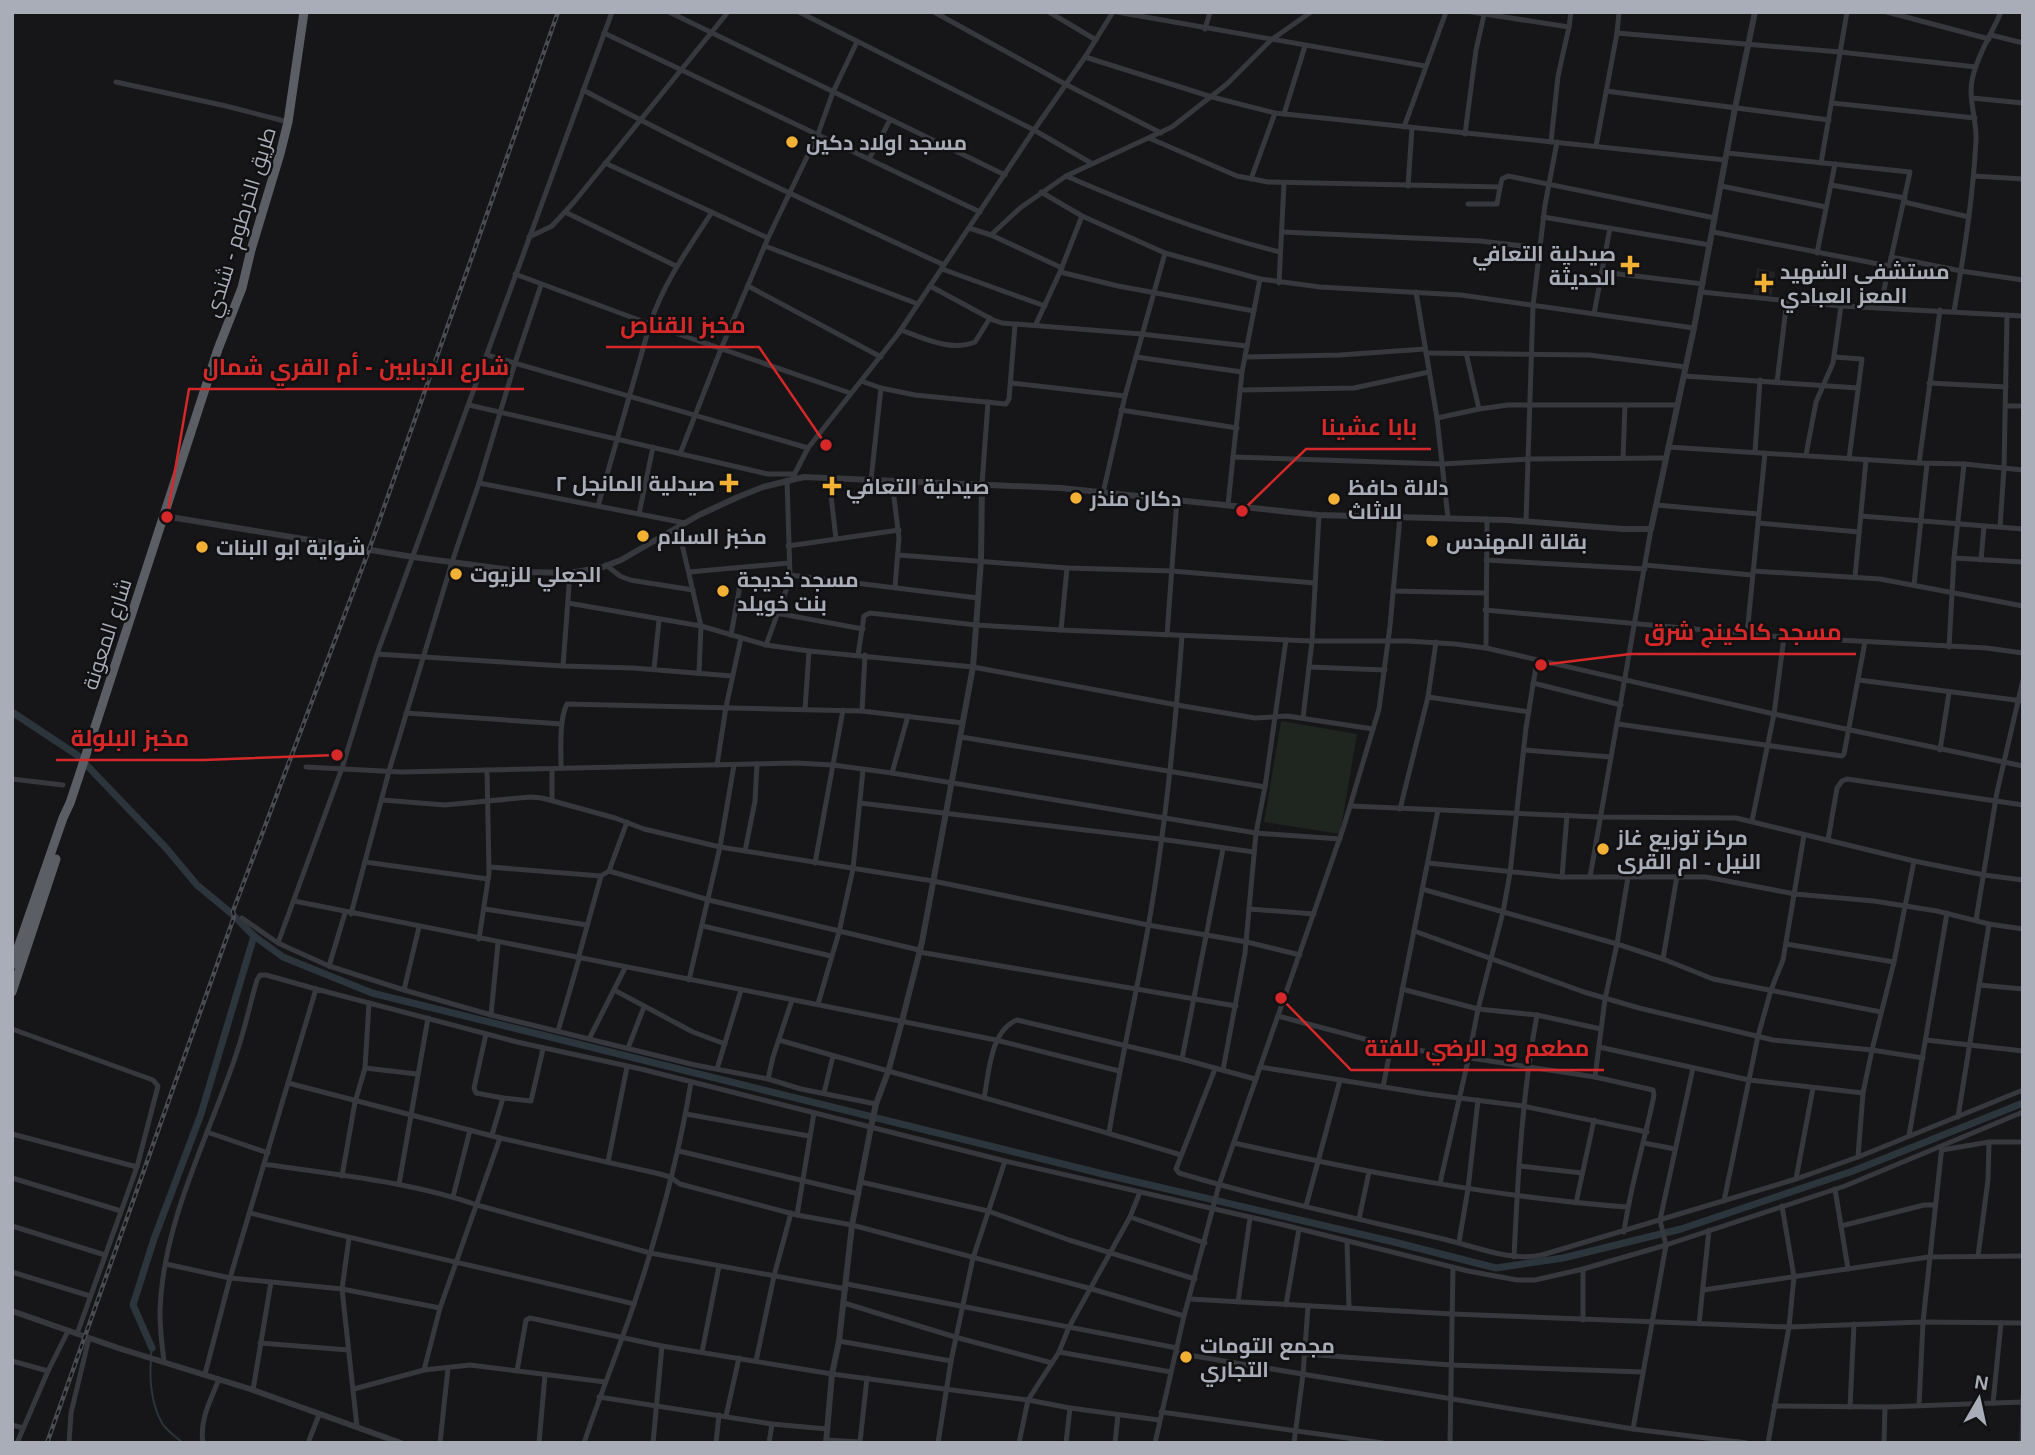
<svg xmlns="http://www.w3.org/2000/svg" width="2035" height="1455" font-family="Arial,Cairo,sans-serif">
<rect width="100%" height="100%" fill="#161618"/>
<!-- built -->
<path fill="#222225" d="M1757,268l18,4 -3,23 -19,-1z"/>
<!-- garden -->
<path fill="#1e261f" d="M1281,721l76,13 -17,100 -76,-12z"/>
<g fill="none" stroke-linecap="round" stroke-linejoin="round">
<!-- stream -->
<g stroke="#2c353c" stroke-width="2">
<path d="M151,1355l1,-7"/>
<path d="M151,1360c-2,20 1,46 11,63 4,7 14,14 21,20"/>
</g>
<!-- canal -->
<g stroke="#2c353c" stroke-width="7">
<path d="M12,712l65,43 89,93 31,37 35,29 22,22 29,21 89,36 735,182 287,67 102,26 67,-10 118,-29 172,-58 170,-68"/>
<path d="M152,1348l-19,-43 21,-66 47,-125 53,-178"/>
</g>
<!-- minor -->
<g stroke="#37383d" stroke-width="5">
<path d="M669,12l336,163"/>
<path d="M799,12l235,118 57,33"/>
<path d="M934,12l131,72 96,49"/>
<path d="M1049,12l47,28"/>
<path d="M1117,12l308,54"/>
<path d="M1472,12l97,15 -11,49 -7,66"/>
<path d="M1887,12l102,27"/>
<path d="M1569,27l2,-15"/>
<path d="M1205,29l5,-17"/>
<path d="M604,33l376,179"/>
<path d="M1617,33l223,19 136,15"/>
<path d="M1991,35l32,8"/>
<path d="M1085,57l127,40 63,16 450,47"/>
<path d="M116,82l110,24 62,16"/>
<path d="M583,90c119,63 239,119 361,175"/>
<path d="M1606,91l223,29"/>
<path d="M1972,98l51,5"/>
<path d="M1832,103l143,15"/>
<path d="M1284,114l21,-68"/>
<path d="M1404,127l42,-115"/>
<path d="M1465,134l11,-84 8,-35"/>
<path d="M1149,138l88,38 31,6 232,5 2,-8 6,-3 207,42"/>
<path d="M1596,146l21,-113 2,-21"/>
<path d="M1727,153l183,19 -30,136"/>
<path d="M869,159l21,-39"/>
<path d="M605,163l163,75"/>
<path d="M1821,163l26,-151"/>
<path d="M1066,176c70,30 140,58 214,76"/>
<path d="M1974,176l49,3"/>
<path d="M1251,179l24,-66"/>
<path d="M1831,185l74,13"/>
<path d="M1408,186l4,-58"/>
<path d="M1721,186l105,21"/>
<path d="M1041,192l41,24 83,37 95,26 60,8 141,8 233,33"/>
<path d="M1904,202l65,15"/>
<path d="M1468,204h29l3,-17"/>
<path d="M565,212l111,54"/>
<path d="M1543,217l167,28"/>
<path d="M969,228l22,7 71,33"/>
<path d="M1282,232l198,9 60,7"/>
<path d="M1713,232l176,34"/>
<path d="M991,235l29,-27 46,-32 106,-49 55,-43 44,-44 40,-28"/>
<path d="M529,237l23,-11 22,-24 154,-190"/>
<path d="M765,246l153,58"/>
<path d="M1817,253l18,-89"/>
<path d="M1891,257l70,14 62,9"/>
<path d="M942,269l103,37"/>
<path d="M1060,272l58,14 136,25"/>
<path d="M1602,272l101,12"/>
<path d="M515,274l140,52 195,67"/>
<path d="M1279,283l5,-100"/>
<path d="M748,286l133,71"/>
<path d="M930,286l63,34 9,3 139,11 106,12"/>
<path d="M1416,292l21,126 11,100"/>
<path d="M1701,292l140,14 182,10"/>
<path d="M1954,311c10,-57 19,-113 22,-171 1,-21 -9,-43 -3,-64 5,-22 19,-43 28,-64"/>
<path d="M1594,314l16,-86"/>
<path d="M1036,324l24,-52 22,-56"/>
<path d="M901,330c22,8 50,22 74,12l15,-24"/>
<path d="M1426,353l163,2 97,12"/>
<path d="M1466,353l13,56"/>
<path d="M487,355l321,93"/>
<path d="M1136,357l106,15"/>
<path d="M1245,357l95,-2 85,-6"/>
<path d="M1834,357l28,2 -13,100"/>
<path d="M1684,376l174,12"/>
<path d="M861,381l20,7 34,7 91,9 3,-5 6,-74"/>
<path d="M1777,382l10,-82"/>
<path d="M1011,383l114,13"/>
<path d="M1929,383l77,4"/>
<path d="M1240,390l114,-2 75,-16"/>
<path d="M469,405l299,69h26"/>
<path d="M2006,406h17"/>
<path d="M1121,410l116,18"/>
<path d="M1437,418l42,-9 29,-4h169"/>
<path d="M1668,447l251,16 45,1 59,6"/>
<path d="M1755,452l5,-72"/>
<path d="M680,454l41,-105 47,-111 50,-104 15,-42 24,-50"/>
<path d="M1806,455l10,-53 17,-39 8,-57"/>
<path d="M1233,457l209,7 87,-5 137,-1"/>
<path d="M1623,458l2,-53"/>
<path d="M1919,463l21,-153"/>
<path d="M829,478l7,61"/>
<path d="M792,479l16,-31 90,-114 136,-204 51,-73 28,-45"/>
<path d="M871,480l10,-92"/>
<path d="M892,481l7,57 -4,49"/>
<path d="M479,483l206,40"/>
<path d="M982,484l6,-82"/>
<path d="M1103,493l22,-97 40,-143"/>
<path d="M1228,505l14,-133 18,-93"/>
<path d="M1656,505l102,9"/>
<path d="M598,506l52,-182c14,-42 38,-75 62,-112"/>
<path d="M639,514l14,-67"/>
<path d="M1861,516l162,13"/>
<path d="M1526,521l7,-215 12,-101 12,-63"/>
<path d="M1758,523l101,9"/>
<path d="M678,527l23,99 -2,47"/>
<path d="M2000,527l4,-59 3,-153"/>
<path d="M788,546l111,-16"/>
<path d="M898,555l169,13 105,3 143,12"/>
<path d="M1954,558l69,4"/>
<path d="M1486,560l159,9"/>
<path d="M1981,560l3,-34"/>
<path d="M606,565l14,11 10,4 63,10"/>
<path d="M1645,565l107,10"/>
<path d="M1753,571l127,8 143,27"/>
<path d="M689,572l100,-9"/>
<path d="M790,575l188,23"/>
<path d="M1855,577l11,-117"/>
<path d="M1914,585l13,-121"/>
<path d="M1393,591l92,2"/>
<path d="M568,603l133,23 65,19 43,6 164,16 204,38 78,13 32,-2 86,13"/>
<path d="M737,606l126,23"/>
<path d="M1485,610l299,27 202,11 37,5"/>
<path d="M1061,630l6,-62"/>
<path d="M1747,634l18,-181"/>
<path d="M731,635l8,-44 1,-23"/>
<path d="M1167,635l10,-136"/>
<path d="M766,645l21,-57 3,-13 -3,-95"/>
<path d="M1949,647l5,-89 10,-94"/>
<path d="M1486,648l1,-129"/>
<path d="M377,654l186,12 70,2 99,8"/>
<path d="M858,655l6,-39 6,-3 106,12 85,5 251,11h95l48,3 31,4 288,66 249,52"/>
<path d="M563,666l7,-93"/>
<path d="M1309,667l76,3"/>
<path d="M654,669l5,-49"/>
<path d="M1859,680l164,21"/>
<path d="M1533,683l88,22"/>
<path d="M1428,697l101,15"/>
<path d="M805,709l4,-58"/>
<path d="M862,711l3,-56"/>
<path d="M406,713l156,11"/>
<path d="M1303,718l9,-77 7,-126"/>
<path d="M1618,724l224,32 2,-2 21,-112"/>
<path d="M961,737l304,50"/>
<path d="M1524,750l87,7"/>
<path d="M1940,750l9,-57"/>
<path d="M717,765l9,-58 15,-69"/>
<path d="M306,767l95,5 395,-9 37,2 59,8 364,60 84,6"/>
<path d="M561,768c0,-18 -2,-49 6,-64l295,7 101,12"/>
<path d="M552,769v30"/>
<path d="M892,773l16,-57"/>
<path d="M12,779l51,6"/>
<path d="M382,800l63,5 85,-8 12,1 73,20 29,11 76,18 213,34 215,44 99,17 53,13"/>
<path d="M860,803l300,36 94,13"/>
<path d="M1351,806l249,11 136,1 178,43 70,14 39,5"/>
<path d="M1400,809l28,-112 8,-55"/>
<path d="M1752,821l22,-107 10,-77"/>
<path d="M1828,840l9,-52 5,-7 5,-2 176,26"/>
<path d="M745,851l10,-50 2,-37"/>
<path d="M365,862l123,17"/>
<path d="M815,863l28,-153"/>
<path d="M1428,863l134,14h144l89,17 79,7 63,10 52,13 34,5"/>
<path d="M490,867l111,9"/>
<path d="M609,871l100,29 210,50"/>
<path d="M1562,877l5,-62"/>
<path d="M1590,877l61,-348"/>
<path d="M1422,889l195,55 46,15 50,20 168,33"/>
<path d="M294,901l702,139 123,31"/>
<path d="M485,909l102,16"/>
<path d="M1249,909l65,5"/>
<path d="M351,914l38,-143 63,-209 27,-79 36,-120 26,-78"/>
<path d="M242,918l36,25 13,6 38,17 75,24 87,25 204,50 73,14 33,10 75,15"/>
<path d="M1976,920l21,-128 26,-112"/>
<path d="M703,926l128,30"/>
<path d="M1414,931l170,61 55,16 134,32 99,10 51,8"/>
<path d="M479,939l10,-66 -2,-103"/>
<path d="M278,943l64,-175 35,-114 235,-642"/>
<path d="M1786,944l108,18"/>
<path d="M919,952l317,54"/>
<path d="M578,959l23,-83 8,-5 18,-49"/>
<path d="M1663,959l14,-83"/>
<path d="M329,966l16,-53"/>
<path d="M689,980l31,-133 14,-82"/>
<path d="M1979,985l44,4"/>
<path d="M1402,989l76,20 59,6 64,14"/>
<path d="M404,990l15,-63"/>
<path d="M614,990l79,42 32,12"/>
<path d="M818,1004l21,-72 14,-63 10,-99"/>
<path d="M491,1015l7,-72"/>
<path d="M1278,1016l113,30 204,31 58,13 1,5c-9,46 -24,91 -30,137"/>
<path d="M12,1029l141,51 5,6 -21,81 -60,167"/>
<path d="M558,1031l21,-72"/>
<path d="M486,1034l-12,54 2,5 27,5 28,3 12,-52"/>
<path d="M589,1039l36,-71"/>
<path d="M779,1040c134,39 269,74 402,115"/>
<path d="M1926,1040l97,11"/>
<path d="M1599,1047l150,33 114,13"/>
<path d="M628,1048l16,-41"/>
<path d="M1182,1059l41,-210"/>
<path d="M1260,1067l167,27 96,12 124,26"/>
<path d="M365,1068l52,6"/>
<path d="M717,1069l24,-79"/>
<path d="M1215,1069l-39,100 3,4c87,26 176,45 264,66 32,7 66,23 99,16l254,-76 62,-22 165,-67"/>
<path d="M1223,1070l22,-117 11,-120 9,-46 21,-147"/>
<path d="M1595,1077l10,-78 12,-55 11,-67"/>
<path d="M768,1079l5,-22 19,-57"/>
<path d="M288,1083l212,55 160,36 10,3 10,7 117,31 55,10 240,64 92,27"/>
<path d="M1383,1087l55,-277"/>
<path d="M824,1093l9,-37"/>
<path d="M984,1098c5,-25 6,-67 33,-78l165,39 73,20"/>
<path d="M686,1114l123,22"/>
<path d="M1958,1117l31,-193"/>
<path d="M207,1132l61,21"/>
<path d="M1109,1133c11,-69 27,-137 39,-205 17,-97 27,-195 34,-292"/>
<path d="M12,1134l125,33"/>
<path d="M492,1135l11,-37"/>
<path d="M1909,1136l38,-223"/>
<path d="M1234,1143c130,29 260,54 393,64"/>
<path d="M1644,1143l31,6"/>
<path d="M1942,1150l47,-8h34"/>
<path d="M679,1151l180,43"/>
<path d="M1858,1157l5,-64 9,-43 22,-88 20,-101"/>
<path d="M608,1162l19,-95"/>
<path d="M264,1164c71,11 144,17 213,41l173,48 196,36"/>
<path d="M1519,1166l63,7"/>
<path d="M342,1176l13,-74 10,-34 4,-65"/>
<path d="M12,1178l109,33"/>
<path d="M1796,1179l17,-91"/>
<path d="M861,1182l127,29 81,29 126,39"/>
<path d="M1440,1183l29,-127 9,-47 25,-97 7,-39 16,-145 11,-68"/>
<path d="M399,1184l29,-166"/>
<path d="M1835,1189l13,80"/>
<path d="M453,1197l17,-67"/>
<path d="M1724,1201l34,-165 13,-46 12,-30 21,-125"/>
<path d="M1576,1203l18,-83"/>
<path d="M1306,1206l34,-126"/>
<path d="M250,1213c127,32 256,60 384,91"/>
<path d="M797,1215l17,-102"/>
<path d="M1130,1217l75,26"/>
<path d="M1359,1219l10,-47"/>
<path d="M12,1226l93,29"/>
<path d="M1841,1226l83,-21h11"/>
<path d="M349,1238l-7,51 15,138"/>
<path d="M1347,1242l2,65"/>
<path d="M1459,1242l9,-53 10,-89"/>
<path d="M1978,1256l10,-76 1,-38"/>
<path d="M1514,1257c4,-82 8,-162 23,-242"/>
<path d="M166,1264l64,14 112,11 98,19"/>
<path d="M12,1272l78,24"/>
<path d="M847,1284l330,64"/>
<path d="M1703,1290l226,-33 94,-1"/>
<path d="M1190,1299l262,15 337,13 134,-5 100,1"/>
<path d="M1238,1302l12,-84"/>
<path d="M844,1303l111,34 97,26"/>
<path d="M1286,1305l13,-76"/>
<path d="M1583,1320v-51"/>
<path d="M1699,1324l10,-94"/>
<path d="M839,1341l112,20"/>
<path d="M260,1343l88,7"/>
<path d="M702,1352l17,-86"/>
<path d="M1059,1352l112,20"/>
<path d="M1176,1353l457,76 114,14"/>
<path d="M1305,1354l146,11 192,7"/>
<path d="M12,1361l36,10"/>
<path d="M164,1361c-2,-15 -4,-32 -4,-48 2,-91 49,-176 77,-261 8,-24 13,-48 20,-72l3,-5h6l50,14"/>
<path d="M756,1361l18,-85 17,-63"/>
<path d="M424,1370l16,-62 60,-170"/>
<path d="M517,1371l9,-51 4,-2 132,28 170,28 196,26 42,8 89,12"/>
<path d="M205,1374l25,-96 86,-289 201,53 124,27 364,92 275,63 188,47 49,9h18l48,-11 83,-24 179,-59 178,-74"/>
<path d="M354,1389l70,-19 46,-5 135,17"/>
<path d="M253,1390l18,-108"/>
<path d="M599,1397l173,27 55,5"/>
<path d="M1993,1403l8,-80"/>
<path d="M1919,1405l4,-83 19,-176"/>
<path d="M1774,1406l111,1 138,-5"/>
<path d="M1850,1407l4,-83"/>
<path d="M1161,1412l222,31"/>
<path d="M726,1416l13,-58"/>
<path d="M12,1425l11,3"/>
<path d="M1633,1429l33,-184 -6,-25 33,-152"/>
<path d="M826,1440l34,2"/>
<path d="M860,1442l7,-64"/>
<path d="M17,1443l31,-72 20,-40"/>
<path d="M69,1443l2,-30 18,-75"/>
<path d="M203,1443c-4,-22 8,-44 16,-64"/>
<path d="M308,1443l11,-28"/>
<path d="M440,1443l8,-75"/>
<path d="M539,1443l6,-68"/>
<path d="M584,1443c16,-48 35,-94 51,-142 24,-72 44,-145 56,-219"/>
<path d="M653,1443l9,-97"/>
<path d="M716,1443l3,-28"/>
<path d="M769,1443l3,-19"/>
<path d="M938,1443l13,-82 22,-103 32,-97"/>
<path d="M1019,1443l9,-43 31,-48 10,-25 61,-110 10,-25"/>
<path d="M1066,1443l4,-35"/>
<path d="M1115,1443l3,-28"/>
<path d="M1155,1443l29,-127 35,-131 125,-359 35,-117 11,-83 10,-109"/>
<path d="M1294,1443l9,-69 5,-67"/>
<path d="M1450,1443l3,-176"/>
<path d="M1768,1443l21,-116 5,-50 -12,-71"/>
<path d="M1884,1443l1,-36"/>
<path d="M2022,1443l1,-48"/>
</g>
<!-- tertiary -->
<g stroke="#37383d" stroke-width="6">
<path d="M164,516l249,41 114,15 43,1 33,-6 18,-7 78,-45 39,-18 25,-10 41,-10 257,11 258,27 188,5 116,9h28l43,-201 41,-220 20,-96"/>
<path d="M12,1311l106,37 132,41 151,54"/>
<path d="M826,1443l6,-69 7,-33 13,-116 19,-98 5,-23 12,-32 14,-51 20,-79 51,-275 8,-107 1,-76"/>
</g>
<!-- trunk -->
<g stroke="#5b5e65" stroke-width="9">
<path d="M12,965l51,-147 7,-15 9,-27 139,-427 24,-61 9,-38 29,-96 8,-32 16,-110"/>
<path d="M12,992l44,-133"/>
</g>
<!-- rail casing -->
<g stroke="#4a4c52" stroke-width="4.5">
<path id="rail" d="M47,1443l187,-526 -1,-6 136,-361 189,-538"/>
</g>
<!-- rail -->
<use href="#rail" stroke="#111113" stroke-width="2" stroke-dasharray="5" stroke-linecap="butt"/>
</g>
<!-- markers -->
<g fill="#f2b134" stroke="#111113" stroke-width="2.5">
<circle cx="792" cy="142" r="7"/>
<path d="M1626.5 254.5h7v7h7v7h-7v7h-7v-7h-7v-7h7z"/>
<path d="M1760.5 272.5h7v7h7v7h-7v7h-7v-7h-7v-7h7z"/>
<path d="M725.5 472.5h7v7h7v7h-7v7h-7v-7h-7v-7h7z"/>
<path d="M828.5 475.5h7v7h7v7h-7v7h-7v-7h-7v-7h7z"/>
<circle cx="1076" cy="498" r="7"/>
<circle cx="1334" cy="499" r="7"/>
<circle cx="643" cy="536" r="7"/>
<circle cx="1432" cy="541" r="7"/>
<circle cx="202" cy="547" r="7"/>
<circle cx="456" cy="574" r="7"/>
<circle cx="723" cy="591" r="7"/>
<circle cx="1603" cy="849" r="7"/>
<circle cx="1186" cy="1357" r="7"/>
</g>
<g text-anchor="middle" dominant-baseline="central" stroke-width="5" stroke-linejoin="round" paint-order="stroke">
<!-- poi labels -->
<g font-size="21" font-weight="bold" fill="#a8adb8" stroke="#111113" text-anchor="start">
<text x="806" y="142">مسجد اولاد دكين</text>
<text x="1616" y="253" text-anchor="end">صيدلية التعافي<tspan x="1616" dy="24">الحديثة</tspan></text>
<text x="1780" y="271">مستشفى الشهيد<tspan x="1780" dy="24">المعز العبادي</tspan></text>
<text x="715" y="483" text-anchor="end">صيدلية المانجل ٢</text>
<text x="846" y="486">صيدلية التعافي</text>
<text x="1348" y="487">دلالة حافظ<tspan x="1348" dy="24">للاثاث</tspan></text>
<text x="1090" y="498">دكان منذر</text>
<text x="657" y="536">مخبز السلام</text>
<text x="1446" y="541">بقالة المهندس</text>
<text x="216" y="547">شواية ابو البنات</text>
<text x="470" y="574">الجعلي للزيوت</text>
<text x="737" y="579">مسجد خديجة<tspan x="737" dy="24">بنت خويلد</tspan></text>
<text x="1617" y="837">مركز توزيع غاز<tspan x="1617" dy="24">النيل - ام القرى</tspan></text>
<text x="1200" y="1345">مجمع التومات<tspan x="1200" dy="24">التجاري</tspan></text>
</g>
<!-- street labels -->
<g font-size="21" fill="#a8adb8" stroke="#111113">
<text transform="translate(240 222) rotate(-73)">طريق الخرطوم - شندي</text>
<text transform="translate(107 634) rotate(-72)">شارع المعونة</text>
</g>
</g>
<!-- callouts -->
<path fill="none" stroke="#d62828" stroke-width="2.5" d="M826 445L759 347H606M167 517L189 389H524M1242 511L1306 449H1431M1541 665L1630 654H1856M337 755L203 760H56M1281 998L1351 1070H1604"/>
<g fill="#d62828" stroke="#111113" stroke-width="2.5">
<circle cx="826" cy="445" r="7"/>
<circle cx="167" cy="517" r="7"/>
<circle cx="1242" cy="511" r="7"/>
<circle cx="1541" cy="665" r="7"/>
<circle cx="337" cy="755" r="7"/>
<circle cx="1281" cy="998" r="7"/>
</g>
<g font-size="23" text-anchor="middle" font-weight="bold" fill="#d62828" stroke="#111113" stroke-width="5" stroke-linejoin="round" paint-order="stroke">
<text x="683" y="333">مخبز القناص</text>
<text x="356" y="375">شارع الدبابين - أم القري شمال</text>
<text x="1369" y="435">بابا عشينا</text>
<text x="1743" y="640">مسجد كاكينج شرق</text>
<text x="130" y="746">مخبز البلولة</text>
<text x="1477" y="1056">مطعم ود الرضي للفتة</text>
</g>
<!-- border -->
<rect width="2035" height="1455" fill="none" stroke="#a8adb8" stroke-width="28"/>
<!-- north arrow -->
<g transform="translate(1979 1399) rotate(9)" stroke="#111113" stroke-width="5" paint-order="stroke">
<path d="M0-5L12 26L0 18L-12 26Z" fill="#a8adb8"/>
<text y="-10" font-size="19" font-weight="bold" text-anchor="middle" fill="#a8adb8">N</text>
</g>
</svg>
